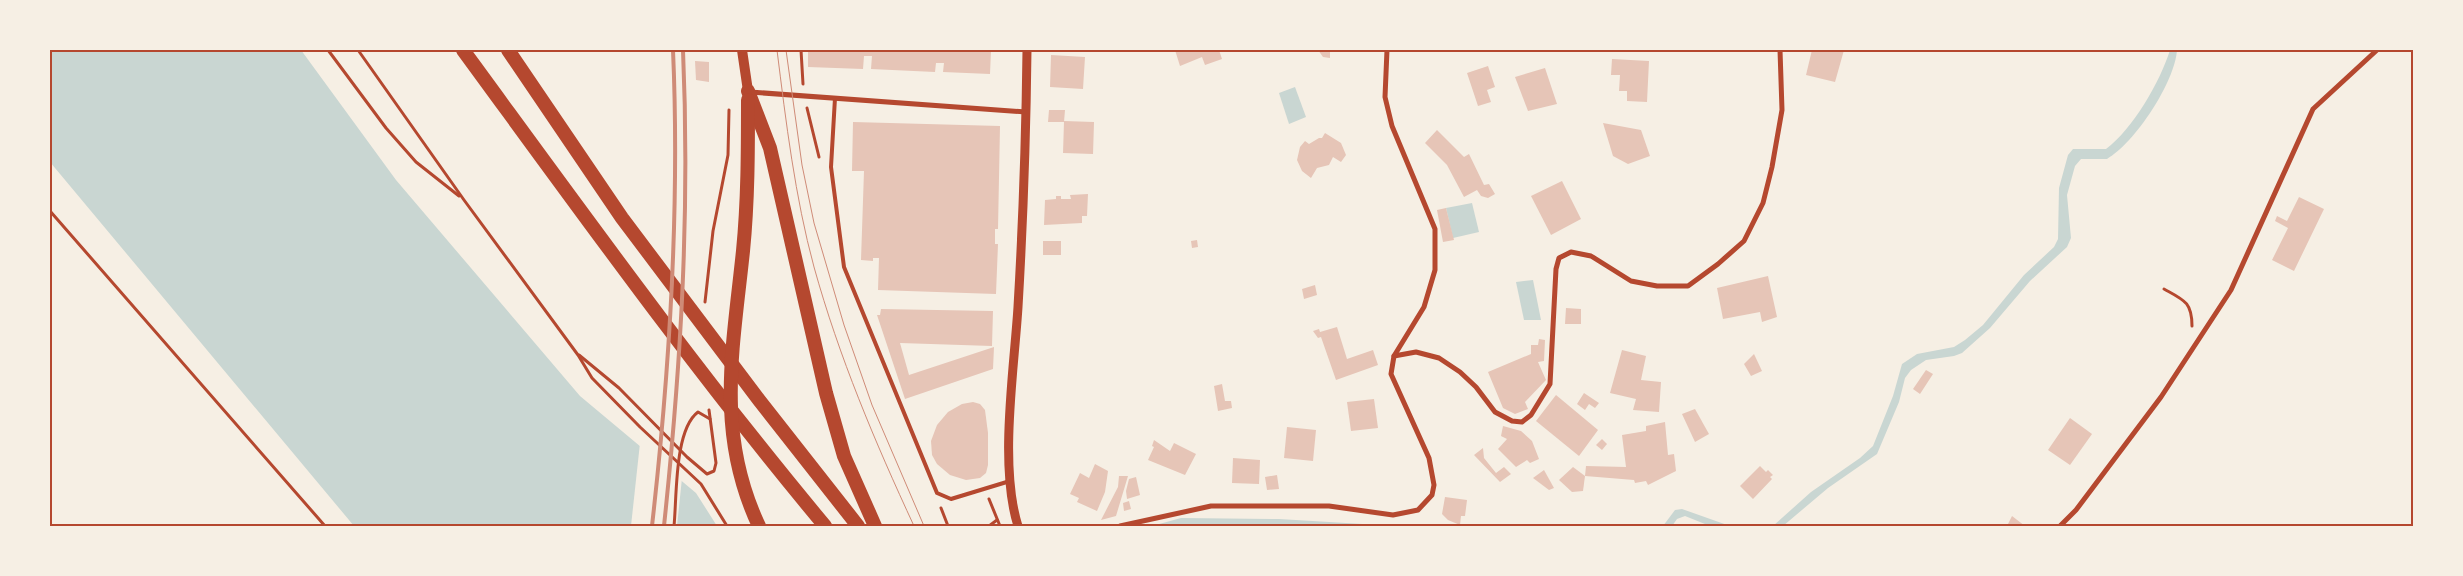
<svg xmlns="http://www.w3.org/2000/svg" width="2463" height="576" font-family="'Exo 2',sans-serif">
<rect width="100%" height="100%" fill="#f6efe4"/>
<!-- water -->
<g fill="#c9d6d2">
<path d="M50,50h251l95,130 184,216 116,97 21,33h-363l-304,-364z"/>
<path d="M2170,50h7c-2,32 -42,93 -70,109h-26l-6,7 -8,29 4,43 -4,9 -37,34 -40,47 -28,25 -8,3 -28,4 -15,10 -6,8 -6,24 -22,52 -49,34 -45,38h-10l38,-34 49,-34 13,-12 20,-50 9,-32 15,-10 37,-7 11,-7 18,-15 41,-50 30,-28 4,-8 1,-51 9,-33 5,-6h33c27,-20 54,-67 64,-99z"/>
<path d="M1295,87l11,30 -17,7 -10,-31z"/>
<path d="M1472,203l7,29 -26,6 -7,-30z"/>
<path d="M1533,280l8,40h-17l-8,-38z"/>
<path d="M1682,509l48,17h-20l-25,-10 -8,3 -5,7h-9l12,-16z"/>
<path d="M1181,518l98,1 117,7h-244z"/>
</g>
<!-- pier -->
<path fill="#f6efe4" d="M640,443l42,35 -5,48h-46z"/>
<!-- building -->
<g fill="#e6c5b7">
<path d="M808,50h183l-1,24 -47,-2 1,-9h-8l-1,9 -64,-3 1,-13h-8l-1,13 -55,-2z"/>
<path d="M1175,50h44l3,9 -17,6 -3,-8 -22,9z"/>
<path d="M1318,50h12v8l-7,-1z"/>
<path d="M1812,50h32l-9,32 -29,-7z"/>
<path d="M1051,55l34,2 -2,32 -33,-2z"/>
<path d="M1612,59l37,2 -2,41 -20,-1v-10h-8l1,-16h-9z"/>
<path d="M695,61l14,1v20l-13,-2z"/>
<path d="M1488,66l7,21 -8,3 4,12 -13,4 -11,-33z"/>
<path d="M1545,68l12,36 -29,7 -13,-34z"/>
<path d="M1049,110h16l-1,12h-16z"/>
<path d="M1064,121l30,1 -1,32 -30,-1z"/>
<path d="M853,122l147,4 -2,103h-3v15h3l-2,50 -118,-4 1,-32h-6v3l-12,-1 3,-89h-12z"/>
<path d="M1603,123l38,7 9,26 -22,8 -15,-8z"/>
<path d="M1437,130l27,27 5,-3 15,31 5,-1 6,10 -7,4 -7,-2 -4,-6 -13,7 -17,-32 -22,-22z"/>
<path d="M1325,133l16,10 5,12 -5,7 -8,-5 -4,8 -12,3 -6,10 -9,-7 -5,-11 3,-13 5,-6 4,3 10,-6h3z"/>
<path d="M1562,181l19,38 -30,16 -20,-39z"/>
<path d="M1088,194l-1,22h-5v7l-38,2 1,-25 11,-1v-3h5v3h10l-1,-4z"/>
<path d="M2299,197l25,12 -30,62 -22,-11 16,-32 -13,-7 2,-5 10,5z"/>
<path d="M1446,208l8,32 -11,2 -6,-32z"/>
<path d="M1197,240l1,7 -6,1 -1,-7z"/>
<rect x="1043" y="241" width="18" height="14"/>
<path d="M1768,276l9,41 -15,5 -2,-10 -37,7 -6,-31z"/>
<path d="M1315,285l2,10 -13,4 -2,-10z"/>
<path d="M1566,308l15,1v15h-16z"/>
<path d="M881,309l112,2 -1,35 -92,-3 9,32 85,-28 -1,22 -88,30 -28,-84h3z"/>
<path d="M1337,327l10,32 26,-9 5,15 -42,15 -15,-43 -3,1 -5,-7 6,-2 1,3z"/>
<path d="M1539,339l6,1 -1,21 -6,1 8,18 -21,22 3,7 -13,5 -12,-6 -15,-36 43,-18v-9h7z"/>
<path d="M1622,350l24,6 -5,24 20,2 -2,30 -26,-2 3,-11 -26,-6z"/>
<path d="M1754,354l8,17 -11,5 -7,-12z"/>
<path d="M1926,370l7,4 -13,20 -7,-5z"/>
<path d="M1222,384l3,17h6l1,7 -14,3 -4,-25z"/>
<path d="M1584,393l15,10 -4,5 -6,-4 -4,6 -8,-6z"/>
<path d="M1556,395l42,35 -19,26 -43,-35z"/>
<path d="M1374,399l4,29 -27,3 -4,-29z"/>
<path d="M973,402l7,2 5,6 3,23v32l-2,8 -6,5 -14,2 -16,-5 -13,-11 -5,-9 -1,-14 6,-16 11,-13 14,-8z"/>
<path d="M1695,409l14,25 -14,8 -13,-28z"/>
<path d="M2070,418l22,16 -22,31 -22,-15z"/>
<path d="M1665,422l3,33 6,-1 2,17 -28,14 -2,-4 -11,2 -1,-3 -49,-4 1,-10 40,1 -4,-32 24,-4v-5z"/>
<path d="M1503,426l18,5 11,10 7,18 -9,4 -3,-3 -11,7 -18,-18 9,-10 -6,-3z"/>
<path d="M1287,427l29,3 -3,31 -29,-3z"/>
<path d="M1602,439l5,5 -5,6 -6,-5z"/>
<path d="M1154,440l16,11 4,-8 22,11 -11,21 -37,-15 6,-13 -2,-1z"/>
<path d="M1483,448l1,10 12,15 8,-6 7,7 -11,8 -26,-27z"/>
<path d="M1233,458l27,2 -1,24 -27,-1z"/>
<path d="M1095,464l13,7 -3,21 -8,19 -20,-9 2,-4 -9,-4 10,-21 9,5z"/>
<path d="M1760,466l6,6 2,-2 5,5 -3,2 2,2 -19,20 -13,-13z"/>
<path d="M1573,467l12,9 -2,15 -11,1 -13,-12z"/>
<path d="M1544,470l10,18 -5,2 -16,-12z"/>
<path d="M1277,475l2,14 -12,1 -2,-13z"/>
<path d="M1119,476h9l-12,40 -15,4 17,-33z"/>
<path d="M1136,477l4,18 -13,4 -1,-8 3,-12z"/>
<path d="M1445,497l22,3 -2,16h-4l-1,9 -12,-5 -6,-6z"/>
<path d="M1129,501l2,8 -7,2 -1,-8z"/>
<path d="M2012,516l13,10h-18z"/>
</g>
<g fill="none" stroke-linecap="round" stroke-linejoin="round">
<!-- path -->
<g stroke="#b5482f" stroke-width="3">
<path d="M328,50l58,78 30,34 43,34"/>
<path d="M358,50l106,150 114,155 14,23 48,49 61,57 26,42"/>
<path d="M801,50l2,34"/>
<path d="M807,108l12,49"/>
<path d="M50,211l275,315"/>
<path d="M2164,289c20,11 28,13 28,37"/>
<path d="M705,302l8,-71 15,-76 1,-45"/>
<path d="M579,355l40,33 68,69 20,17 7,-3 2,-8 -7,-53"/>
<path d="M989,499l11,27"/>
<path d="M941,508l7,18"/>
<path d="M674,526c3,-29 0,-96 24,-114l12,7"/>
<path d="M989,526l8,-6"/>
</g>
<!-- service -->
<path stroke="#b5482f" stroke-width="4" d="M835,98l-4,69 13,100 93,226 14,6 59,-18"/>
<!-- minor -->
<g stroke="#b5482f" stroke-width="5">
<path d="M750,92l276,20"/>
<path d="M1394,356l22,-4 23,6 21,14 16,15 19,25 17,9 10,1 9,-7 19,-31 6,-115 3,-11 12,-6 20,4 40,25 26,5h31l30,-22 26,-23 19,-38 9,-36 10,-57 -2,-60"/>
<path d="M1120,526l91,-20h118l64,9 25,-5 14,-15 2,-10 -5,-27 -38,-84 3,-18 30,-49 11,-37v-41l-43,-103 -7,-29 2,-47"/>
<path d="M2060,526l16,-16 85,-113 70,-107 82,-181 64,-59"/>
</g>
<!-- tertiary -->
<path stroke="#b5482f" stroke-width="9" d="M1018,526c-19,-60 -4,-155 0,-219 5,-85 8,-171 9,-257"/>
<!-- secondary -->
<path stroke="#b5482f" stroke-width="10" d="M742,50l6,41"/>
<!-- trunk -->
<g stroke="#b5482f" stroke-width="14">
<path d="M463,50c118,161 234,323 362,476"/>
<path d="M508,50l114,168 137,182 99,126"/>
<path d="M748,91l22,57 56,245 18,63 31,70"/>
<path d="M748,100c0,50 0,101 -5,151 -10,97 -28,182 16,275"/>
</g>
<!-- tram -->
<g stroke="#cf8b77" stroke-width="1">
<path d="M777,50c9,72 18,147 37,217 25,90 61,175 100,259"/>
<path d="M786,50l16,115 12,58 30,102 28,80 52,121"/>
</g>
<!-- rail -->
<g stroke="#cf8b77" stroke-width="4">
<path d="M652,526c18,-159 28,-316 21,-476"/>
<path d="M664,526c17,-161 26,-314 19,-476"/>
</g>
</g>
<!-- border -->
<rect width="2463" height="576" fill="none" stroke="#f6efe4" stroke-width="102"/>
<rect x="51" y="51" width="2361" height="474" fill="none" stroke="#b5482f" stroke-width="2"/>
</svg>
